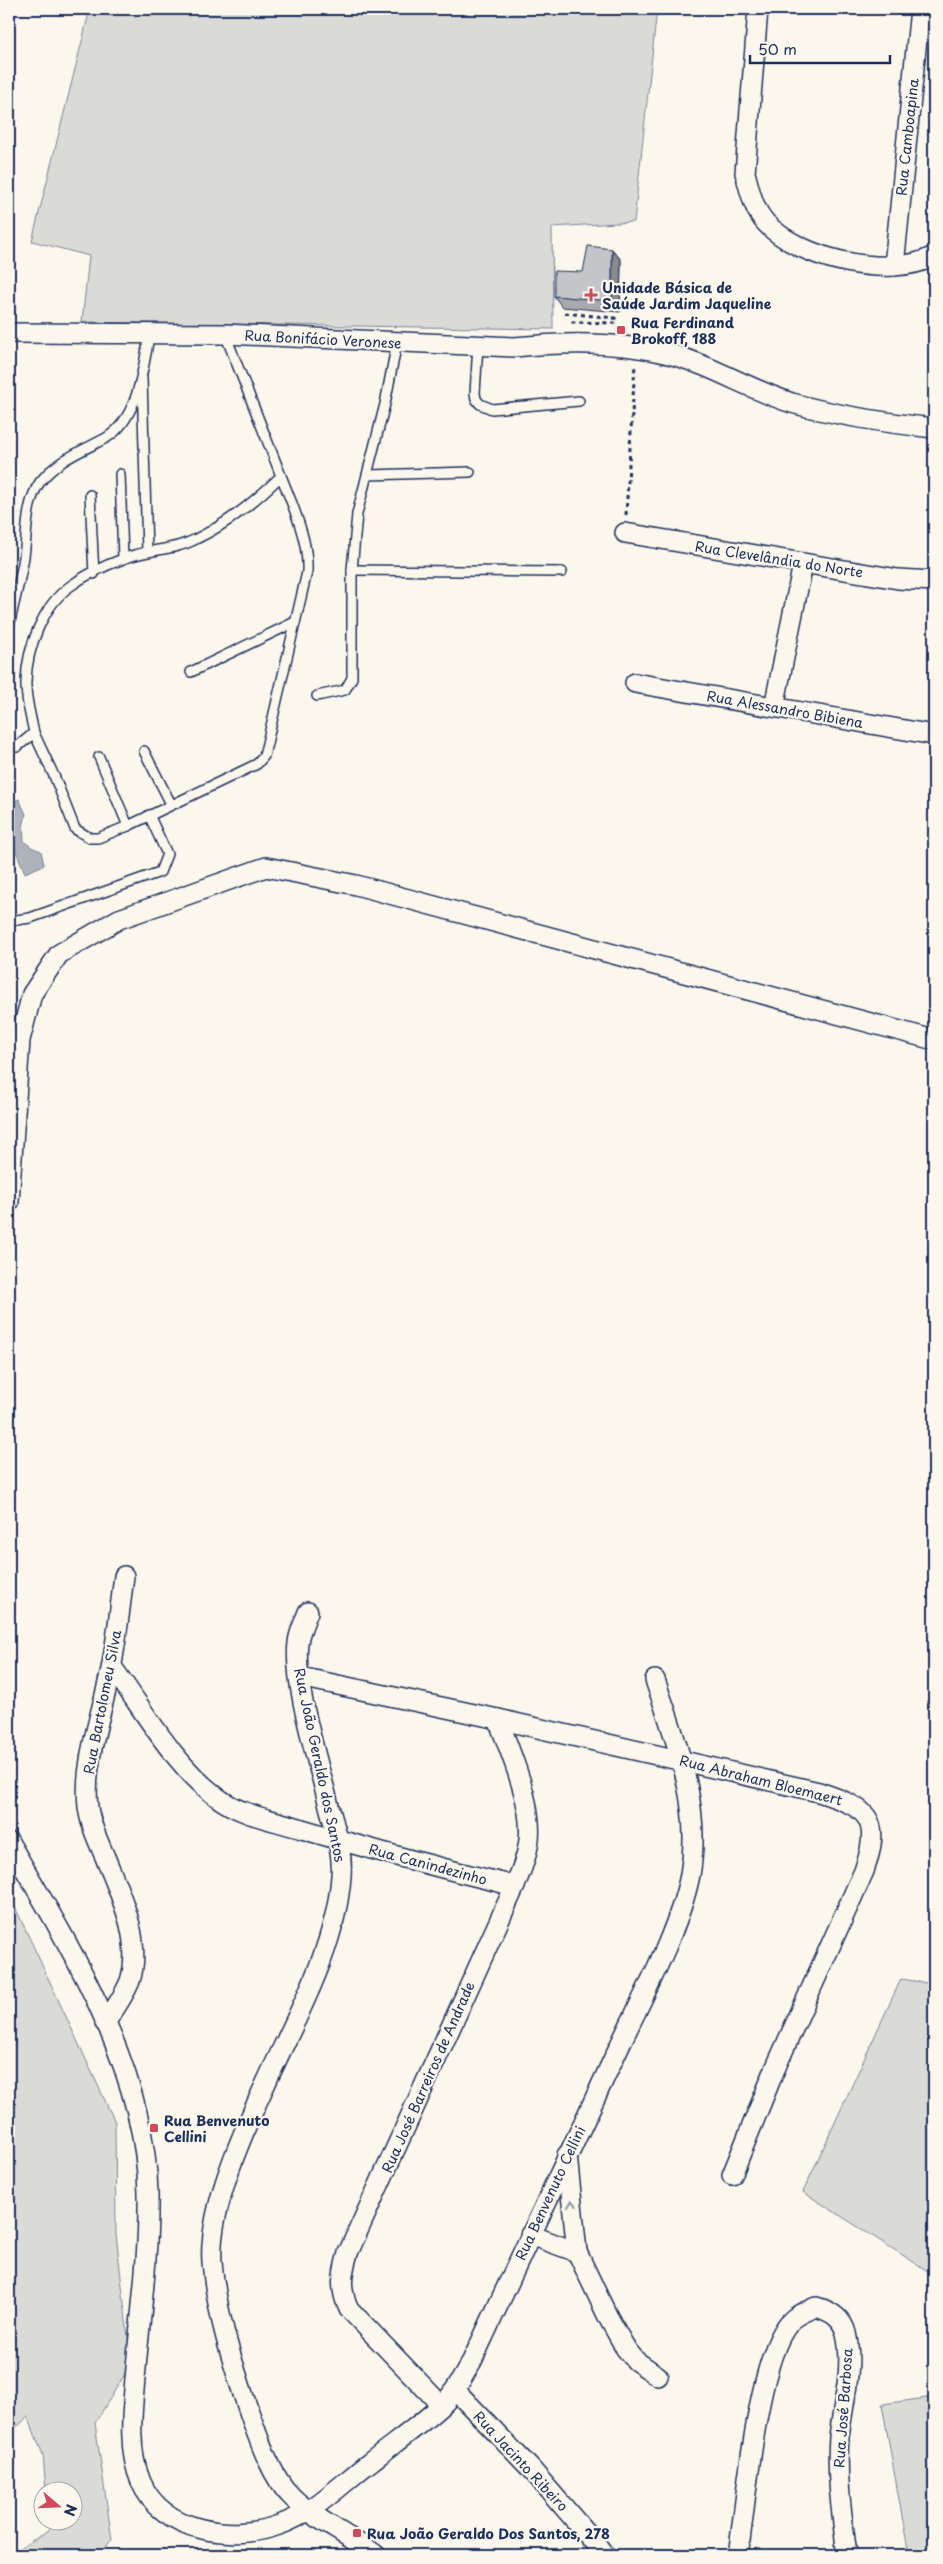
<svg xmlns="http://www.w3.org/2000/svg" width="943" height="2564" font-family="'Playpen Sans',sans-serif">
<rect width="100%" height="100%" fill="#fbf7ec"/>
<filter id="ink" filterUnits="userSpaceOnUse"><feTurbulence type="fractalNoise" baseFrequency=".02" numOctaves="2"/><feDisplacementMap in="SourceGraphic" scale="10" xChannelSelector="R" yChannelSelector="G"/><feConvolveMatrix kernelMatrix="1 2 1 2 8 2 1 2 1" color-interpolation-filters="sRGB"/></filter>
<g filter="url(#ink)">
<!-- green -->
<g fill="#dadad7" stroke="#7a849a">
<path d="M90,9h567l-23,213 -82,5 1,102 -471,-7 7,-66 -57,-15z"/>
<path d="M9,1894l106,228 1,112 15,130 -36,59 17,117 -15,15h-88l40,-25v-8h23v-30l-26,-1 -3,-36 -15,-38 -19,17z"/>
<path d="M901,1979l33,5v291l-131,-83z"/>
<path d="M934,2397v158h-25l-27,-151z"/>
</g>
<!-- water -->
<path fill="#afb3bb" stroke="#747e96" d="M19,799l7,15 -3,13 1,14 7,6 10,4 3,14 -19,8 -16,-38v-31z"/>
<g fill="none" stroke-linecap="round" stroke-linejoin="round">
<!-- lane casing -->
<g stroke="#1b2f5e" stroke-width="12">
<g id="lane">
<path d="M478,345l-3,48 1,6 4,5 12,5 87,-8"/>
<path d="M142,378l5,174"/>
<path d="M120,474l3,84"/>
<path d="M368,475l102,-3"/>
<path d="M90,495l4,79"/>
<path d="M352,570l210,2"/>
<path d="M9,627c4,-21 10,-42 14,-64 5,-26 1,-58 17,-81 17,-22 42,-31 66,-44 33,-19 37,-72 44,-106"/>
<path d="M191,672l104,-50"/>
<path d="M317,696l28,-6 7,-12v-108l5,-56 28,-110 12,-62"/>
<path d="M34,733c-3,-16 -9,-35 -8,-52 1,-33 17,-75 43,-94 15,-11 37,-22 54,-28 23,-10 51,-8 73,-20 33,-16 59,-38 85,-63"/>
<path d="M9,740l3,5 5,2 17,-14 21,45 20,51 15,9h8l30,-12 129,-62 7,-8 43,-184c1,-24 -6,-44 -14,-66l-68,-172"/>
<path d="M144,751l27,53"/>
<path d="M99,757l29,69"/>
<path d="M9,921l21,-3 130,-46 7,-18 -18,-39"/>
</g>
</g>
<!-- street casing -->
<g stroke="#1b2f5e" stroke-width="22">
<g id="street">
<path d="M758,9l-13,164c5,17 8,36 21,50 33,36 124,57 168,33"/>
<path d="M894,266l26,-257"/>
<path d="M9,333l216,1 289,13c51,-5 106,-6 155,7 43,11 81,36 123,49 46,13 95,20 142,25"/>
<path d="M625,533l273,46 36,2"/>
<path d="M635,683l299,52"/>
<path d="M774,707l29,-143"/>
<path d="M9,1202l11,-162 12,-46 27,-40 60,-35 147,-52 90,18 578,155"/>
<path d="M308,1612c-3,8 -7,17 -9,25 -9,40 21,130 31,173 6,21 13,44 11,66 -5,73 -46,143 -76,209 -22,47 -57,125 -53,177 4,48 19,96 34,141 10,28 24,73 45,93 24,24 58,39 85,59"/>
<path d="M112,1667c32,43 61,97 105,130 23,18 57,23 85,32 70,21 141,40 213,57"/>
<path d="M300,1677l198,42 321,73c48,16 64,25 45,79l-89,198 -43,106"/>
<path d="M9,1842c61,105 137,226 139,352 1,58 -7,116 -12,174 -3,36 -10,79 5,114 21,50 92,60 138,43 34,-11 62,-41 90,-62 25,-20 53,-39 76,-61 12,-12 19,-28 27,-41 48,-104 98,-208 146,-312 24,-51 61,-119 72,-174 12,-68 -13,-132 -35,-195"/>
<path d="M105,2023c9,-13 19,-27 25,-42 13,-41 -10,-87 -25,-124 -7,-16 -15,-33 -17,-50 -5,-45 14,-93 23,-138 6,-30 9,-62 13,-93"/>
<path d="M567,2155l10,97 31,65 18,32 10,12 22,15"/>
<path d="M530,2235l47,17"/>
<path d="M455,2390l76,79 74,86"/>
<path d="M441,2405l-92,-96c-10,-20 -7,-35 -1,-56l167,-367c5,-13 11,-26 13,-40 8,-37 -18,-93 -30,-127"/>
<path d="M738,2555c8,-52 19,-197 52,-233 7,-8 17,-11 26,-15 15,4 26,11 30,26 8,34 -3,70 -7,104 -3,39 3,79 8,118"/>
</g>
</g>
<!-- path -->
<g stroke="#1b2f5e" stroke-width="3" stroke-dasharray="4 4" stroke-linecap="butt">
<path d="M565,313l50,5 1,5 -45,-1v3"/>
<path d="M626,515l9,-151"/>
</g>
<!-- lane -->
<use href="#lane" stroke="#fbf7ec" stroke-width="9"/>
<!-- street -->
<use href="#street" stroke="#fbf7ec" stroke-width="19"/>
</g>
<!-- wall -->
<path fill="#a8a9ad" stroke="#1b2f5e" d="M612,249l9,11 -1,52 -58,-5 -8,-11z"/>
<!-- shaded-wall -->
<path fill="#888a8d" stroke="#1b2f5e" d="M612,249l9,11 -1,52 -8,-11z"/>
<!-- building -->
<path fill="#c3c5c9" stroke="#1b2f5e" d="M588,246l24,3v52l-58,-5v-25l29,1z"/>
<!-- one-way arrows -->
<defs><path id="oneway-chevron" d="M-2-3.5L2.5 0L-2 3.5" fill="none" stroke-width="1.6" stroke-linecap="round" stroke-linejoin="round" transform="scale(1.25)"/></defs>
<use stroke="#8b93a5" href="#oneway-chevron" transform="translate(572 2204) rotate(-96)"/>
</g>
<!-- markers -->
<g fill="#d1495b" stroke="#fbf7ec" stroke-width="2">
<path d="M588.5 287.5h5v5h5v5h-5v5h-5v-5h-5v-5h5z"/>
<rect x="616" y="325" width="10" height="10" rx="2.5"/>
<rect x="149" y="2123" width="10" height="10" rx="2.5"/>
<rect x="352" y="2528" width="10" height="10" rx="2.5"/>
</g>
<g text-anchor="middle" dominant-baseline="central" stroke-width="4.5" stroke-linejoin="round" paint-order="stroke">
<!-- street labels -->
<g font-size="14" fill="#1b2f5e" stroke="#fbf7ec">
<text transform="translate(907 137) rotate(-84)">Rua Camboapina</text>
<text transform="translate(323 339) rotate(3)">Rua Bonifácio Veronese</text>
<text transform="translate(779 559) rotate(9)">Rua Clevelândia do Norte</text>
<text transform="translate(785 709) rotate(10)">Rua Alessandro Bibiena</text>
<text transform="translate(102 1702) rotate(-79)">Rua Bartolomeu Silva</text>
<text transform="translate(320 1765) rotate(78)">Rua João Geraldo dos Santos</text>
<text transform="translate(761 1780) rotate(14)">Rua Abraham Bloemaert</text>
<text transform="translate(428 1864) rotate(15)">Rua Canindezinho</text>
<text transform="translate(428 2077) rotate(-66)">Rua José Barreiros de Andrade</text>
<text transform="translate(550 2193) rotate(-65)">Rua Benvenuto Cellini</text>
<text transform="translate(843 2408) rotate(-86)">Rua José Barbosa</text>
<text transform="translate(521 2461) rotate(47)">Rua Jacinto Ribeiro</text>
</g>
<!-- poi labels -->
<g font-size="14" font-weight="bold" fill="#1b2f5e" stroke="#fbf7ec" text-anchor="start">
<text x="602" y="287">Unidade Básica de<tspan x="602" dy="16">Saúde Jardim Jaqueline</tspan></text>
<text x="631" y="322">Rua Ferdinand<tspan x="631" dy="16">Brokoff, 188</tspan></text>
<text x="164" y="2120">Rua Benvenuto<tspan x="164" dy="16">Cellini</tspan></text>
<text x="367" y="2533">Rua João Geraldo Dos Santos, 278</text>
</g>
</g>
<!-- margin -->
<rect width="943" height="2564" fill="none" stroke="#fbf7ec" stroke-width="30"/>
<rect x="15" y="15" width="913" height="2534" fill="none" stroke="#1b2f5e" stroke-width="2" filter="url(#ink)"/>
<!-- north arrow -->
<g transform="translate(58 2506) rotate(109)"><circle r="24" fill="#fbf7ec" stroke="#a1a7b3"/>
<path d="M0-4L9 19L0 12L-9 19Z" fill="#d1495b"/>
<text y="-8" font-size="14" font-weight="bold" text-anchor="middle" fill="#1b2f5e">N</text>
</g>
<!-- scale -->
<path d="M750 55v8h140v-8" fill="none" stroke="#1b2f5e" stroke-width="2.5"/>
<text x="758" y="55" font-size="15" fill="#1b2f5e" stroke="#fbf7ec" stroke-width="4" paint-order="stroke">50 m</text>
</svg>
